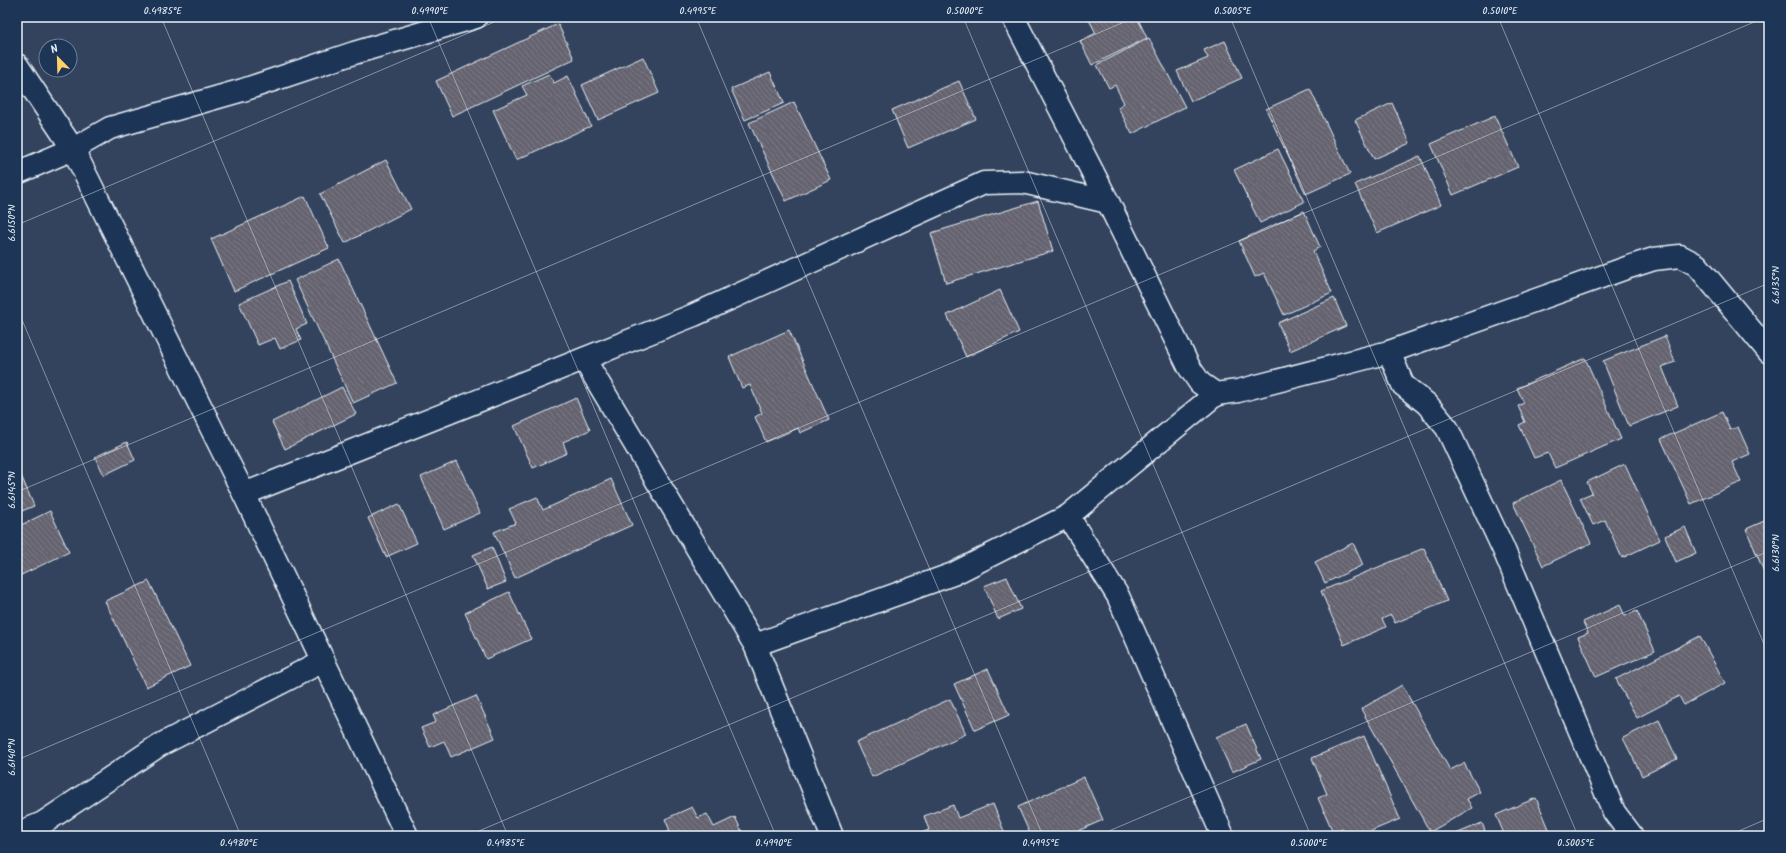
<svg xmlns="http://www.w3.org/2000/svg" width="1786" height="853" font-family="Kalam,sans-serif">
<defs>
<pattern id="building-back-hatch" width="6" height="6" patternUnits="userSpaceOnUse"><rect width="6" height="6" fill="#65646f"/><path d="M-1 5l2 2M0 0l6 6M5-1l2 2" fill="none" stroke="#7b7b84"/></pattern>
</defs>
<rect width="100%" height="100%" fill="#33435e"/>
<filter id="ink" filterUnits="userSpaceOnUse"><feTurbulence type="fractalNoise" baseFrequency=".025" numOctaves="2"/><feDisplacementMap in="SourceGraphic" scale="8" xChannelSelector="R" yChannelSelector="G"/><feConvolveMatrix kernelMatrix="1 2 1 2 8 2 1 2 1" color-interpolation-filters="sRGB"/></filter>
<g filter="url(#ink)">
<!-- building -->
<g fill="url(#building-back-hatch)" stroke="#e8f1f8">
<path d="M1095,17h42l10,21 -55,27 -12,-24 16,-8 -7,-13z"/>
<path d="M558,24l16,35 -122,57 -16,-35z"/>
<path d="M1149,38l36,69 -53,27 -14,-27 6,-4 -9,-18 -6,3 -12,-23z"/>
<path d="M1225,41l17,37 -51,23 -14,-30 31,-13 -4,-8z"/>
<path d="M643,57l16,36 -61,27 -16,-35z"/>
<path d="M770,72l14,31 -39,17 -14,-31z"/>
<path d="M549,74l5,9 14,-7 23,50 -75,34 -23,-50 34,-15 -5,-9z"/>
<path d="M959,81l17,38 -68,29 -16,-38z"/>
<path d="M1310,89l40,85 -44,20 -40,-85z"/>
<path d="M794,102l37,78 -45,21 -37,-78z"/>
<path d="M1392,103l18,40 -36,16 -19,-39z"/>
<path d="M1495,116l23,51 -65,28 -22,-51z"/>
<path d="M1278,149l26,53 -44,21 -26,-53z"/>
<path d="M1420,156l21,49 -64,28 -22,-49z"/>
<path d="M386,160l25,49 -66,34 -25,-49z"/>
<path d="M305,196l24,52 -95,43 -23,-52z"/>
<path d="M1038,201l15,50 -107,32 -15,-50z"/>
<path d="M1304,211l16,36 -7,4 19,42 -48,22 -20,-42 -9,4 -16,-36z"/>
<path d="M339,259l58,124 -44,20 -58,-123z"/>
<path d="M288,281l19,43 -11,5 5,11 -21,9 -5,-11 -17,7 -19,-42z"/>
<path d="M1000,290l19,42 -53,25 -19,-42z"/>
<path d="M1334,298l12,28 -56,25 -12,-28z"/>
<path d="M789,330l40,90 -29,13 -2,-5 -32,14 -11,-25 7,-4 -12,-28 -8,3 -13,-31z"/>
<path d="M1665,336l10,26 -13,5 16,39 -49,20 -26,-65z"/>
<path d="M1585,358l36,81 -66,29 -7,-15 -14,5 -15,-33 6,-3 -7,-16 6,-3 -7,-15z"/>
<path d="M342,387l14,27 -71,35 -13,-27z"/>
<path d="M576,398l14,32 -27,12 4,11 -34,15 -19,-42z"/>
<path d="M1722,412l8,18 8,-3 12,27 -18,8 9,20 -50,22 -30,-65z"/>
<path d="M127,442l8,18 -31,15 -9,-18z"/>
<path d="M457,461l23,52 -36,16 -23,-52z"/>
<path d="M1625,464l35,76 -38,18 -17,-38 -12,5 -13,-27 12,-5 -5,-11z"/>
<path d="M17,466l17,40 -17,7z"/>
<path d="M611,479l21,46 -117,53 -21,-46 22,-9 -7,-14 28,-12 6,13z"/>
<path d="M1561,480l30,63 -48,23 -30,-63z"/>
<path d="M399,504l18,39 -31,14 -18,-39z"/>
<path d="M50,511l19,41 -52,25v-50z"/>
<path d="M1769,519v53l-4,2 -19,-45z"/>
<path d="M1685,527l11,26 -20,9 -11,-26z"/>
<path d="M1353,543l10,22 -38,18 -10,-21z"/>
<path d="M492,547l14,35 -18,7 -15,-34z"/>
<path d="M1424,548l23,53 -52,22 -4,-8 -9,4 4,8 -42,18 -23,-54z"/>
<path d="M1007,577l14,32 -23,10 -14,-33z"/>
<path d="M149,581l41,85 -44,21 -41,-86z"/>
<path d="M509,592l22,47 -45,20 -21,-46z"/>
<path d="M1620,605l5,11 12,-5 18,40 -59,26 -18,-40 10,-4 -5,-11z"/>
<path d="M1700,636l25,47 -41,22 -5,-9 -42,22 -21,-39z"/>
<path d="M988,669l21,46 -34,15 -21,-46z"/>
<path d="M1402,685l48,85 14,-7 16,29 -13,7 5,9 -42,24 -69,-123z"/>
<path d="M476,696l19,42 -44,19 -7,-16 -14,6 -9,-19 15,-6 -3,-7z"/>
<path d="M950,699l16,35 -94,43 -16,-35z"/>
<path d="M1659,720l18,39 -35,17 -19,-38z"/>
<path d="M1246,724l15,35 -29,13 -16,-35z"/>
<path d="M1364,736l36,83 -41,17h-14l-3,-8 -9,4 -15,-34 9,-4 -15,-36z"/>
<path d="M1084,777l19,43 -37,16h-35l-13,-29z"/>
<path d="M1536,798l16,38h-47l-9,-21z"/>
<path d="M993,804l13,32h-93l16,-6 -5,-14 29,-11 5,13z"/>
<path d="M692,807l6,11 9,-4 7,13 21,-10 9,19h-84l10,-5 -5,-12z"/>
<path d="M1482,823l5,13h-36z"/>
</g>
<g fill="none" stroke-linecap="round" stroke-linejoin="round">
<!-- street casing -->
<g stroke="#e8f1f8" stroke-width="25">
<g id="street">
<path d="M1013,17l95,185 81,165 11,16 16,11 22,-3 151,-39 240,-85 25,-8 26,-3 17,9 72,87"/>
<path d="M17,173l56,-24 37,-21 133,-38 111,-37 122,-36"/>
<path d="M1389,352l14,33 24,19 20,24 56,120 111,264 18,24"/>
<path d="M584,359l171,286 77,191"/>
<path d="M244,494l450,-179 290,-132 39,-1 85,20"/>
<path d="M1068,516l50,80 105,240"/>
<path d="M755,645l198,-71 115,-58 148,-122"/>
<path d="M17,834l26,-11 115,-77 165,-85"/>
</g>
</g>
<!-- secondary casing -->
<g stroke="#e8f1f8" stroke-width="25">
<path id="secondary" d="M17,65l56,84 171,345 163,342"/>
</g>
<!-- street -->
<use href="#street" stroke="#1d3557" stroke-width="22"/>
<!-- secondary -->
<use href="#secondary" stroke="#1d3557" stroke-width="22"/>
</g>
</g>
<!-- ticks -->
<path fill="none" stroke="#e8f1f8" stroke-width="1" stroke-opacity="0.45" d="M161,17l347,819M428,17l348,819M696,17l347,819M963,17l348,819M1230,17l348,819M1498,17l271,639M1765,17l4,9M17,225l489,-208M17,308l224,528M17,492l1119,-475M17,760l1749,-743M467,836l1302,-553M1097,836l672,-285M1727,836l42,-18"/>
<!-- margin -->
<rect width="1786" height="853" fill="none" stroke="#1d3557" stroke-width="44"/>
<!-- north arrow -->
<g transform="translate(58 58) rotate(337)"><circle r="19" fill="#1d3557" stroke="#6e8097"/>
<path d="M0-3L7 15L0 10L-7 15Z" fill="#ffd166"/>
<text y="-6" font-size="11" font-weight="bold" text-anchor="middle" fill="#e8f1f8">N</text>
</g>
<rect x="22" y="22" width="1742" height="809" fill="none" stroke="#e8f1f8" stroke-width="1.5"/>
<g font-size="10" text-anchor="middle" fill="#e8f1f8">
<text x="163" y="14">0.4985°E</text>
<text x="430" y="14">0.4990°E</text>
<text x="698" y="14">0.4995°E</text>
<text x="965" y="14">0.5000°E</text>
<text x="1233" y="14">0.5005°E</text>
<text x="1500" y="14">0.5010°E</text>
<text transform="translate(11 223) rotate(-90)" y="4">6.6150°N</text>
<text transform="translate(1775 285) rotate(-90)" y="4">6.6135°N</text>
<text transform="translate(11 490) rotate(-90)" y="4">6.6145°N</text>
<text transform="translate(1775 553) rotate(-90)" y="4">6.6130°N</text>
<text transform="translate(11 757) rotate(-90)" y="4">6.6140°N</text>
<text x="239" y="846">0.4980°E</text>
<text x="506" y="846">0.4985°E</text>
<text x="774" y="846">0.4990°E</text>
<text x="1041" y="846">0.4995°E</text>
<text x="1309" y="846">0.5000°E</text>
<text x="1576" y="846">0.5005°E</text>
</g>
</svg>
